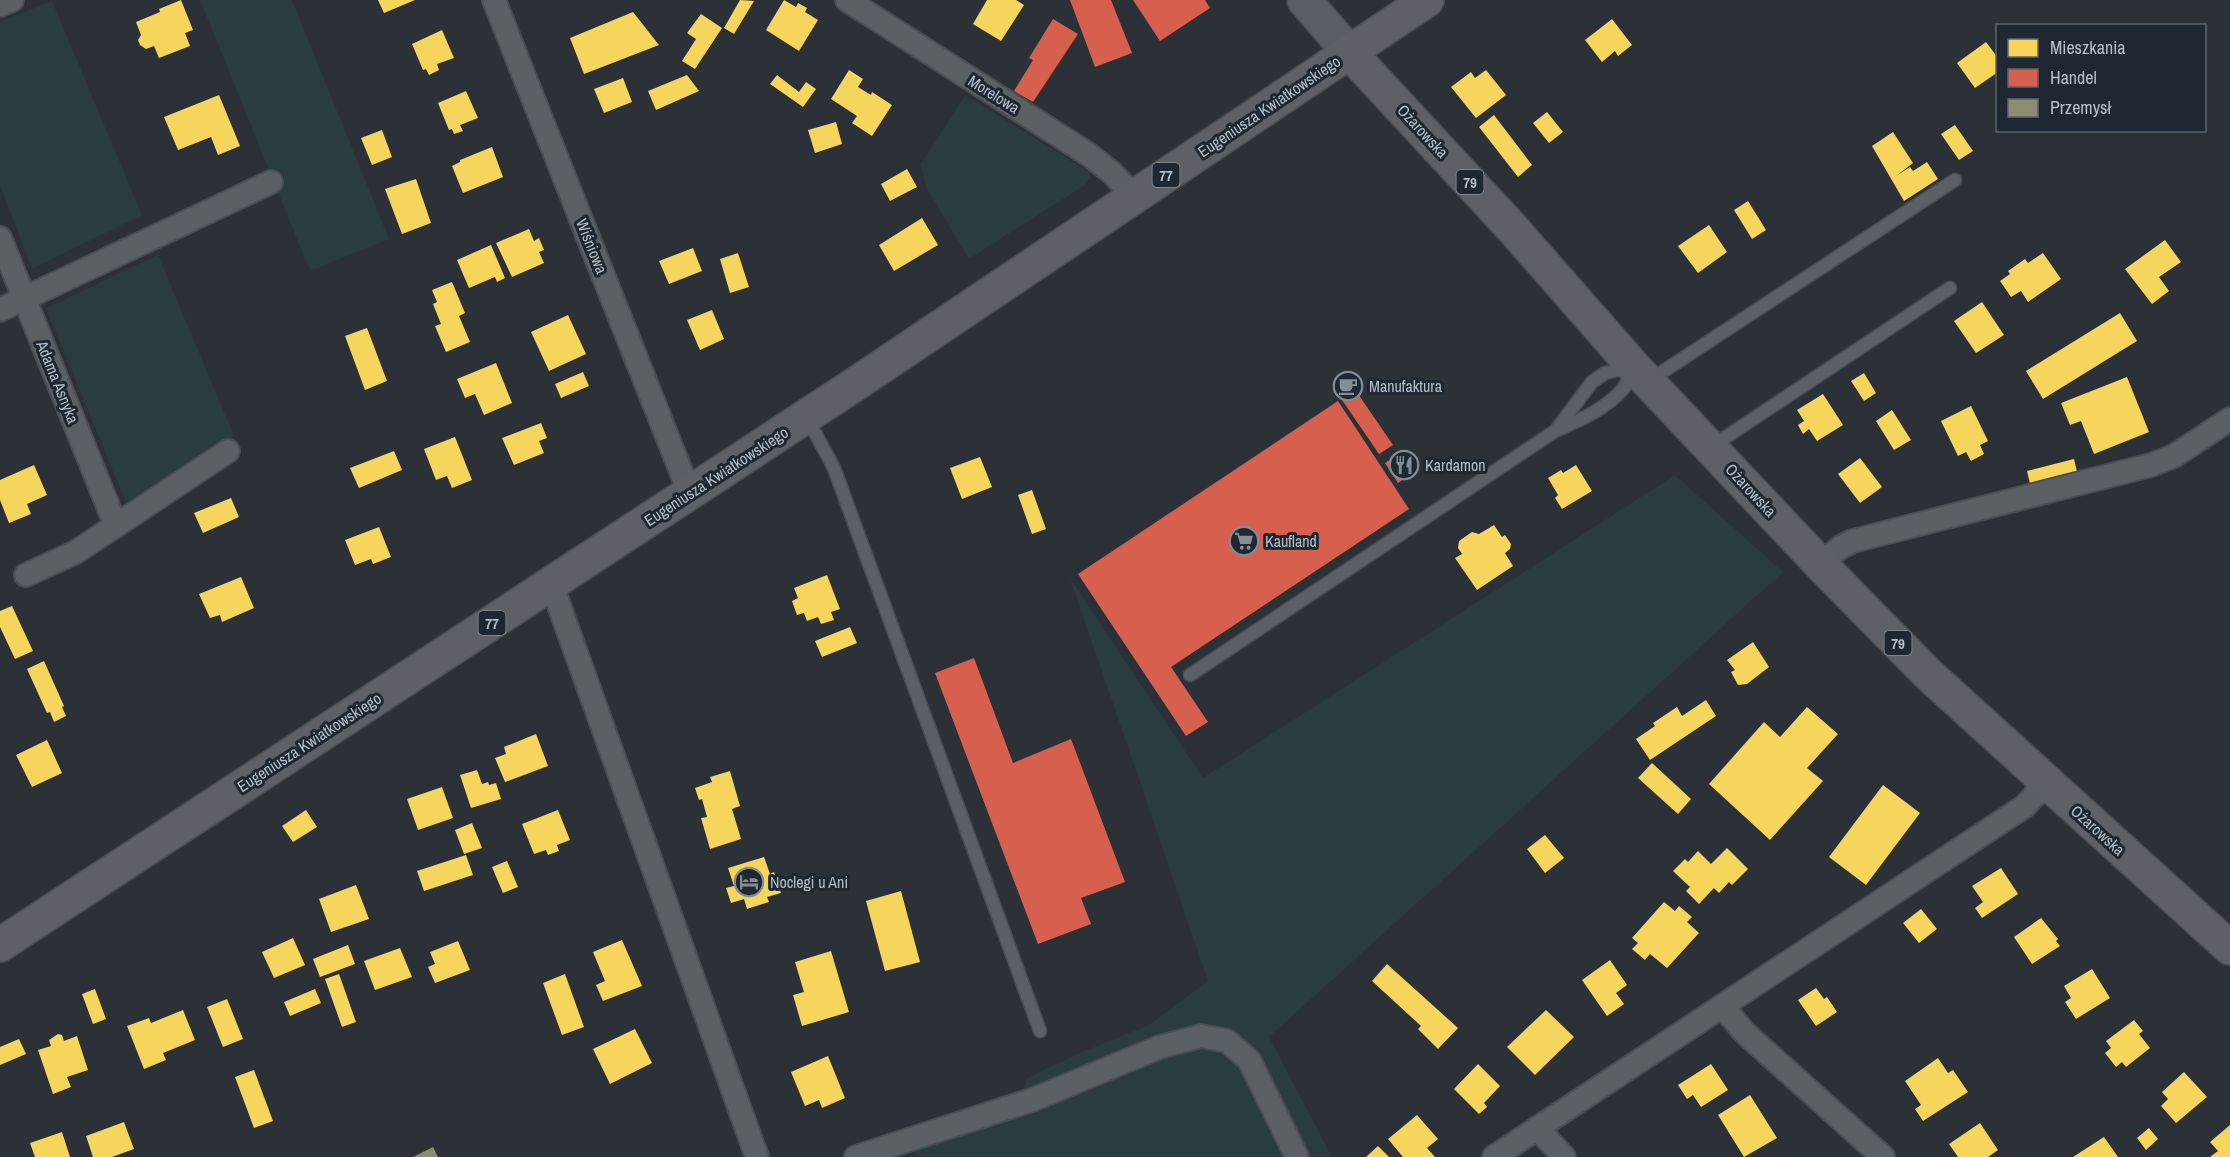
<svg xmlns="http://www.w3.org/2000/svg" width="2230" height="1157" font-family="'Archivo Narrow',sans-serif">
<rect width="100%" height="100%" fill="#2c3137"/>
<!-- green -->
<g fill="#2a3c3d">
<path d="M200,0h92l97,239 -79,32z"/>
<path d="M52,1l90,214 -110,54 -32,-84v-163z"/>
<path d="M965,95l124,77 1,6 -5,7 -116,74 -43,-72 -5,-23z"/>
<path d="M158,255l77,183 -109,65 -80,-195z"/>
<path d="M1675,475l108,97 -514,465 63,120h-416l-2,-6 103,-34 10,-39 55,-26 67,-27 59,-44 -138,-403 133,200z"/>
</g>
<!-- homes -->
<g fill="#f6d55c">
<path d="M181,0l12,30 -8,3 5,13 -31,12 -5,-12 -8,3 -6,-4 -2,-5 3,-5 -5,-13 24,-10 -1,-3z"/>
<path d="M378,0h37l-31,13z"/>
<path d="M740,0l14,1 -20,33 -10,-6z"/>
<path d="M784,0l12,7 2,-4 9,5 -2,4 13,8 -19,31 -33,-21z"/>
<path d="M987,0h29l8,5 -23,36 -28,-17z"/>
<path d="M633,12l26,33 -75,29 -14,-36z"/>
<path d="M701,14l21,14 -27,41 -13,-8 14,-22 -9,-6z"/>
<path d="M1612,19l20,26 -14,11 -3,-5 -13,11 -17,-22z"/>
<path d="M442,30l12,28 -17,6 2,6 -10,5 -3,-6 -3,1 -11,-26z"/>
<path d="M1986,42l12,16v14l-23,16 -18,-25z"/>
<path d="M849,70l14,9 -5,8 13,8 1,-3 20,13 -20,31 -20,-13 5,-7 -26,-17z"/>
<path d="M1486,70l20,25 -30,23 -25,-31 20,-15 4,6z"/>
<path d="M687,75l12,16 -43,19 -8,-19z"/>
<path d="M777,75l22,17 7,-10 10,7 -13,18 -33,-23z"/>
<path d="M623,78l9,24 -28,11 -10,-24z"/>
<path d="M466,91l12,27 -18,7 3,6 -9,3 -2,-5 -3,1 -11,-27z"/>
<path d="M219,95l21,51 -22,9 -7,-18 -33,13 -14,-33z"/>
<path d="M1547,112l16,20 -14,11 -16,-20z"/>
<path d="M1494,115l38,50 -14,12 -39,-50z"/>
<path d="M836,122l6,22 -27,9 -7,-23z"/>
<path d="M1955,125l18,26 -14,9 -18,-26z"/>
<path d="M382,130l10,27 -20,8 -11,-27z"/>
<path d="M1893,132l20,31 -17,13 14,-9 3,4 14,-9 11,17 -34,22 -32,-55z"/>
<path d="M492,147l11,30 -40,16 -11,-27 8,-4v-2z"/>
<path d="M907,169l10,18 -27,14 -9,-17z"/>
<path d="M416,179l15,44 -29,11 -17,-45z"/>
<path d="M1748,201l18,29 -14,9 -18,-29z"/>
<path d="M922,218l16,27 -44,26 -15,-26z"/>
<path d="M1709,225l18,27 -29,21 -20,-27z"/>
<path d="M529,229l5,12 5,-3 5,12 -5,2 5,11 -32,14 -16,-34z"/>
<path d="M2165,240l16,22 -22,15 10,14 -17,13 -27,-35z"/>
<path d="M491,245l14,33 -8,4 -2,-5 -26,11 -12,-28z"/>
<path d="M693,248l9,23 -33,13 -10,-23z"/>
<path d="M738,253l11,34 -19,6 -10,-34z"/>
<path d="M2043,253l18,26 -33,23 -7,-11 -10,6 -11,-16 10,-7 -2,-3 17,-12 3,4z"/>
<path d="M452,282l13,31 -6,3 11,26 -24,10 -11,-26 6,-2 -8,-20 4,-2 -5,-12z"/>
<path d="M1982,302l22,33 -28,18 -22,-32z"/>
<path d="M712,310l12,29 -24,11 -13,-30z"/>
<path d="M2120,313l17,28 -94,58 -17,-28z"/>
<path d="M568,315l18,39 -37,17 -18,-39z"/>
<path d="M367,328l20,53 -22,9 -20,-54z"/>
<path d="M496,363l16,40 -28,12 -9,-21 -10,4 -8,-19z"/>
<path d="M583,372l6,14 -28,12 -6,-14z"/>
<path d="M1864,373l12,20 -12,8 -13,-20z"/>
<path d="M2127,377l22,55 -55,22 -13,-33 -11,4 -9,-22z"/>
<path d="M1823,394l20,31 -26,16 -8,-12 -6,5 -5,-9 6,-4 -7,-11z"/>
<path d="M1971,406l17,35 -8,4 4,9 -13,7 -5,-9 -8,4 -17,-35z"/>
<path d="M1892,410l19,30 -17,10 -18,-29z"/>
<path d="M541,423l6,15 -8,3 5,12 -30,12 -12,-27z"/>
<path d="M455,437l17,43 -20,8 -5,-12 -11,4 -12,-31z"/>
<path d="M394,451l8,19 -43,18 -9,-20z"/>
<path d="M980,457l12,30 -30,12 -12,-31z"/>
<path d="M1860,458l22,29 -22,16 -22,-29z"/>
<path d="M2074,459l4,17 -47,12 -4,-17z"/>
<path d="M34,465l13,30 -20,9 4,10 -22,9 -9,-23v-20z"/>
<path d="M1576,465l16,26 -30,18 -7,-11 3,-3 -10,-17 13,-8 2,3z"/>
<path d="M1032,490l14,39 -14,5 -14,-39z"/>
<path d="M231,498l8,19 -36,16 -9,-20z"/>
<path d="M1494,525l8,12 3,-2 6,9 -1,5 -5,4 8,13 -36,24 -22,-32 7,-4 -4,-6 1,-7 13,-9 7,2z"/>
<path d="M379,527l12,30 -18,7 -2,-5 -16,6 -10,-25z"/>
<path d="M827,575l13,34 -9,3 3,8 -13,4 -3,-7 -11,4 -3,-8 -7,2 -5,-14 6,-3 -4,-10z"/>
<path d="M241,577l13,31 -32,14 -2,-7 -10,3 -11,-24z"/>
<path d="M12,606l21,45 -18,8 -15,-32v-16z"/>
<path d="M850,627l7,16 -35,14 -7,-16z"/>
<path d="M1753,642l16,25 -22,17 -9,1 -7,-13 4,-2 -8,-10z"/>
<path d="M44,661l20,45 -2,1 4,9 -12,6 -4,-10 -3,1 -20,-44z"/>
<path d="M1706,700l10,16 -66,44 -14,-21 19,-13 -2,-3 24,-16 5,9z"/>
<path d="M1807,707l31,27 -31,34 16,13 -53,59 -61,-56 55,-62 16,15z"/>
<path d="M536,734l12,32 -43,16 -10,-24 11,-4 -2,-7z"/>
<path d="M47,740l15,33 -30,14 -16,-32z"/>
<path d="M1652,763l39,36 -13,15 -40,-36z"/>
<path d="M477,770l5,14 6,-2 1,3 7,-2 5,16 -30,9 -11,-33z"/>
<path d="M730,771l10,35 -8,3 9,30 -31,10 -9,-31 6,-1 -5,-18 -3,1 -4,-12 17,-6 -2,-5z"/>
<path d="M1883,785l37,28 -54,72 -37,-28z"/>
<path d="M442,787l11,31 -35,12 -11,-31z"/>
<path d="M306,810l11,17 -24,15 -11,-16z"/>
<path d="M558,810l12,30 -13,5 2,6 -11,4 -2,-5 -12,4 -12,-30z"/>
<path d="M472,823l10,25 -18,6 -9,-24z"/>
<path d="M1545,835l19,23 -19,15 -18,-24z"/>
<path d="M1727,848l21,21 -16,16 -3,-3 -10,11 -5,-5 -15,16 -13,-13 4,-4 -17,-16 12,-12 3,3 10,-11 13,13z"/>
<path d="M466,855l7,20 -49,16 -7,-20z"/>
<path d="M764,857l6,17 4,-2 7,21 -14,4 2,5 -22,7 -3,-10 -13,4 -5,-15 8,-2 -6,-18z"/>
<path d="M507,861l11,26 -15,6 -11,-26z"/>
<path d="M2001,868l17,26 -36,24 -7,-10 8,-6 -11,-16z"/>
<path d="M356,885l13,34 -38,13 -12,-33z"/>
<path d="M901,891l19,71 -35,9 -19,-70z"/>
<path d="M1664,902l11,9 4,-5 13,11 -5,5 12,11 -32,35 -17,-14 -5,6 -13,-11 6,-6 -6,-5z"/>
<path d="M1921,909l16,20 -18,14 -16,-20z"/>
<path d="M2041,918l17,21 -2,2 4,5 -28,18 -18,-27z"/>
<path d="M293,938l12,27 -31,13 -12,-26z"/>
<path d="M622,940l20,46 -39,15 -7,-16 9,-4 -12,-29z"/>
<path d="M458,941l12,29 -35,13 -7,-16 7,-3 -5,-12z"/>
<path d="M348,945l7,19 -35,13 -7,-18z"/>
<path d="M400,948l12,29 -37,13 -11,-29z"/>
<path d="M831,951l18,61 -47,14 -9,-31 11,-3 -9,-30z"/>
<path d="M1610,960l17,25 -11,8 8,11 -17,12 -25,-36z"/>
<path d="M1387,964l71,64 -20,21 -20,-20 3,-3 -49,-45z"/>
<path d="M2092,969l18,29 -34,21 -11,-17 6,-4 -7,-12z"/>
<path d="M339,974l17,48 -14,5 -17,-48z"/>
<path d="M565,974l19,53 -22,8 -19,-52z"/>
<path d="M1816,988l8,11 3,-2 10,15 -21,14 -18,-26z"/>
<path d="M95,989l11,30 -13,5 -11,-30z"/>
<path d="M315,989l6,14 -31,13 -6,-14z"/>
<path d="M227,999l16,40 -20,8 -16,-40z"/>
<path d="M183,1010l12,30 -32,13 3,7 -22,9 -17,-43 22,-8 2,5z"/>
<path d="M1546,1010l28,27 -39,38 -28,-28z"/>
<path d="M2134,1020l9,11 -4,3 11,14 -24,19 -4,-5 -6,5 -11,-14 6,-5 -5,-7z"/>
<path d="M635,1029l17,34 -42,21 -17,-35z"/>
<path d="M58,1034l4,1 2,6 13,-5 11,34 -21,7 4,10 -18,7 -15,-44 13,-4 -2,-6z"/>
<path d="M19,1039l7,15 -26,11v-18z"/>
<path d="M828,1056l17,42 -23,10 -3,-8 -14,6 -14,-34z"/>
<path d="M1938,1058l10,15 5,-3 15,22 -45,29 -8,-12 6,-4 -16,-24z"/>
<path d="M1478,1064l22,22 -16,17 3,4 -8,7 -25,-25z"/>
<path d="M1711,1064l17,26 -27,17 -8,-12 -6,4 -9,-14z"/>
<path d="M254,1070l19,51 -19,7 -19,-51z"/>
<path d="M2184,1072l23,25 -31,26 -15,-17 7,-7 -6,-7z"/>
<path d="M1750,1095l27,43 -33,19 -26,-42z"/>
<path d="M1417,1115l21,24 -11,9 8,9h-32l-15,-18z"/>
<path d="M124,1122l10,27 -22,8h-19l-7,-21z"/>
<path d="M1980,1123l18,27 -10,7h-30l-9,-13z"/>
<path d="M2230,1125v32h-20l8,-6 -8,-9z"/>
<path d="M2149,1128l9,11 -12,11 -9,-12z"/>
<path d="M62,1132l8,25h-35l-5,-14z"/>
<path d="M2104,1137l14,20h-45z"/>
<path d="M1378,1146l11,11h-23z"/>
</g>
<!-- shops -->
<g fill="#d6604d">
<path d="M1070,0h41l21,53 -37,14z"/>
<path d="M1133,0h72l5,8 -50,33z"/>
<path d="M1053,19l25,15 -45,68 -19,-11 19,-31 -4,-2z"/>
<path d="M1356,391l37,54 -14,9 -37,-54z"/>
<path d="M1338,401l71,108 -238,158 37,55 -22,14 -108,-162z"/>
<path d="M1402,456l11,16 -15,11 -13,-20 8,-5 2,3z"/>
<path d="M974,658l39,105 58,-24 54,143 -44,16 10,26 -53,20 -103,-271z"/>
</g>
<!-- industry -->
<path fill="#8c8c6e" d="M433,1147l5,10h-25z"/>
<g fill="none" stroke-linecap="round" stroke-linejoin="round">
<!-- lane casing -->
<g stroke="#4a4d52" stroke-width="15">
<g id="lane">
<path d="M1650,380l305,-200"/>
<path d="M807,418l27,50 206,563"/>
<path d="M1556,430l36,-48 13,-9 26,-6"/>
<path d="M1711,447l239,-159"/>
<path d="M1190,675l365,-244c23,-10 51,-22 68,-42 4,-6 7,-14 11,-21"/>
</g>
</g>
<!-- street casing -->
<g stroke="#4a4d52" stroke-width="26">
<g id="street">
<path d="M494,0l190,479 7,13"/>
<path d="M847,0l241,154 24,19 22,23"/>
<path d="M0,5l12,-5"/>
<path d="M0,238l116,288"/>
<path d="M0,310l271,-128"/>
<path d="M1820,564l21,-17 12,-6 298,-76 23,-9 56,-37"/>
<path d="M26,575l50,-23 152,-101"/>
<path d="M549,585l7,12 201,560"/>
<path d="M1723,1007l22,26 138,124"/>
<path d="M1537,1128l27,29"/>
<path d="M856,1157l176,-57 128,-53 41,-11 26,5 22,19 48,97"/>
<path d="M1494,1157l531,-351 21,-23"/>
</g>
</g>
<!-- secondary casing -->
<g stroke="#4a4d52" stroke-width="36">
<path id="secondary" d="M1304,0l45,52"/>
</g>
<!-- primary casing -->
<g stroke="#494e54" stroke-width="36">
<g id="primary">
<path d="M1349,52l164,177 121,138 186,197 108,110 302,274"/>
<path d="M0,945l854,-560 573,-385"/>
</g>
</g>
<!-- lane -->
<use href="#lane" stroke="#5b6065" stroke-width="12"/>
<!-- street -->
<use href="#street" stroke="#5b6065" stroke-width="22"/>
<!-- secondary -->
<use href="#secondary" stroke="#595e64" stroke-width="33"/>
<!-- primary -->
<use href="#primary" stroke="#5d6167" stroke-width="33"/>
</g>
<!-- icons -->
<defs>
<g id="cafe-ring" transform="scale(1.5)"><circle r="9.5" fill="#1f2832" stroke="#868d95" stroke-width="1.5"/><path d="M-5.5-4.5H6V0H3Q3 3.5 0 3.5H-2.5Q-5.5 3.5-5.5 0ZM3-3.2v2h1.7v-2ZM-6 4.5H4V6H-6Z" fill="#868d95"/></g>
<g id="restaurant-ring" transform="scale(1.5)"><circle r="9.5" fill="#1f2832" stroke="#868d95" stroke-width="1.5"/><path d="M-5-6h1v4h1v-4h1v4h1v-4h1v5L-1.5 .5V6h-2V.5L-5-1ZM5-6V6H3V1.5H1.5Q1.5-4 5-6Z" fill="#868d95"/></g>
<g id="supermarket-ring" transform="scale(1.5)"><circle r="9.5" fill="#1f2832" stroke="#868d95" stroke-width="1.5"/><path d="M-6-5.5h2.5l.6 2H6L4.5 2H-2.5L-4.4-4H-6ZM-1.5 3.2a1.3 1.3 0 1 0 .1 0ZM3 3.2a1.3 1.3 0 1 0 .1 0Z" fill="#868d95"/></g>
<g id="hotel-ring" transform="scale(1.5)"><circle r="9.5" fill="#1f2832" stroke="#868d95" stroke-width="1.5"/><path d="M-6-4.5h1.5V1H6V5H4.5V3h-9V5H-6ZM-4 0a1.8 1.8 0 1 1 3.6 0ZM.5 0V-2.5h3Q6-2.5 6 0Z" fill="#868d95"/></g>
</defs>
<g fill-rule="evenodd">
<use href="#cafe-ring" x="1348" y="386"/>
<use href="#restaurant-ring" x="1404" y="465"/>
<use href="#supermarket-ring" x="1244" y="541"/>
<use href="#hotel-ring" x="749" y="882"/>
</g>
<g text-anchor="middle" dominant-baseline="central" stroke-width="6" stroke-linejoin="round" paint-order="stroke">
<!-- shield labels -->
<g fill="#1f2832" stroke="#89919a" stroke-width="1.5">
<rect x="1152.5" y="163" width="27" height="24" rx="4.5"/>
<rect x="1456.5" y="170" width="27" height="24" rx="4.5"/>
<rect x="478.5" y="611" width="27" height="24" rx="4.5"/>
<rect x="1884.5" y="631" width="27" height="24" rx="4.5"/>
</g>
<g font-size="15" font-weight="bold" fill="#b6bec7">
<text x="1166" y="175">77</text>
<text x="1470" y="182">79</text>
<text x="492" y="623">77</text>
<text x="1898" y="643">79</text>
</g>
<!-- street labels -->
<g font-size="16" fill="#b6bec7" stroke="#1f2832">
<text transform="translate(994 94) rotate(32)">Morelowa</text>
<text transform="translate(1269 106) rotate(-34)">Eugeniusza Kwiatkowskiego</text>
<text transform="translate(1423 131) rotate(47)">Ożarowska</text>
<text transform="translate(592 246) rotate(68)">Wiśniowa</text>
<text transform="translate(58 382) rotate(68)">Adama Asnyka</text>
<text transform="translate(716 476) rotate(-33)">Eugeniusza Kwiatkowskiego</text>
<text transform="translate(1751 490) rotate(47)">Ożarowska</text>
<text transform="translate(309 742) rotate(-33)">Eugeniusza Kwiatkowskiego</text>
<text transform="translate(2098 830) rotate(42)">Ożarowska</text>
</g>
<!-- poi labels -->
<g font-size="16" fill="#b6bec7" stroke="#1f2832" text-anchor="start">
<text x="1369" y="386">Manufaktura</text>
<text x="1425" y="465">Kardamon</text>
<text x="1265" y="541">Kaufland</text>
<text x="770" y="882">Noclegi u Ani</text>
</g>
</g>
<!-- legend -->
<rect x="1996" y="24" width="210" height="108" fill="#1f2832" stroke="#5b646e" stroke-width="1.5"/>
<rect x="2008" y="39" width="30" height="18" fill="#f6d55c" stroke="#5b646e" stroke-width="1.5"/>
<text x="2050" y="54" font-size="18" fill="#b6bec7">Mieszkania</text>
<rect x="2008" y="69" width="30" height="18" fill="#d6604d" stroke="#5b646e" stroke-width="1.5"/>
<text x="2050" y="84" font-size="18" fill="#b6bec7">Handel</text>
<rect x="2008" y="99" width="30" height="18" fill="#8c8c6e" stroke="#5b646e" stroke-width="1.5"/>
<text x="2050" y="114" font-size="18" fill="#b6bec7">Przemysł</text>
</svg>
